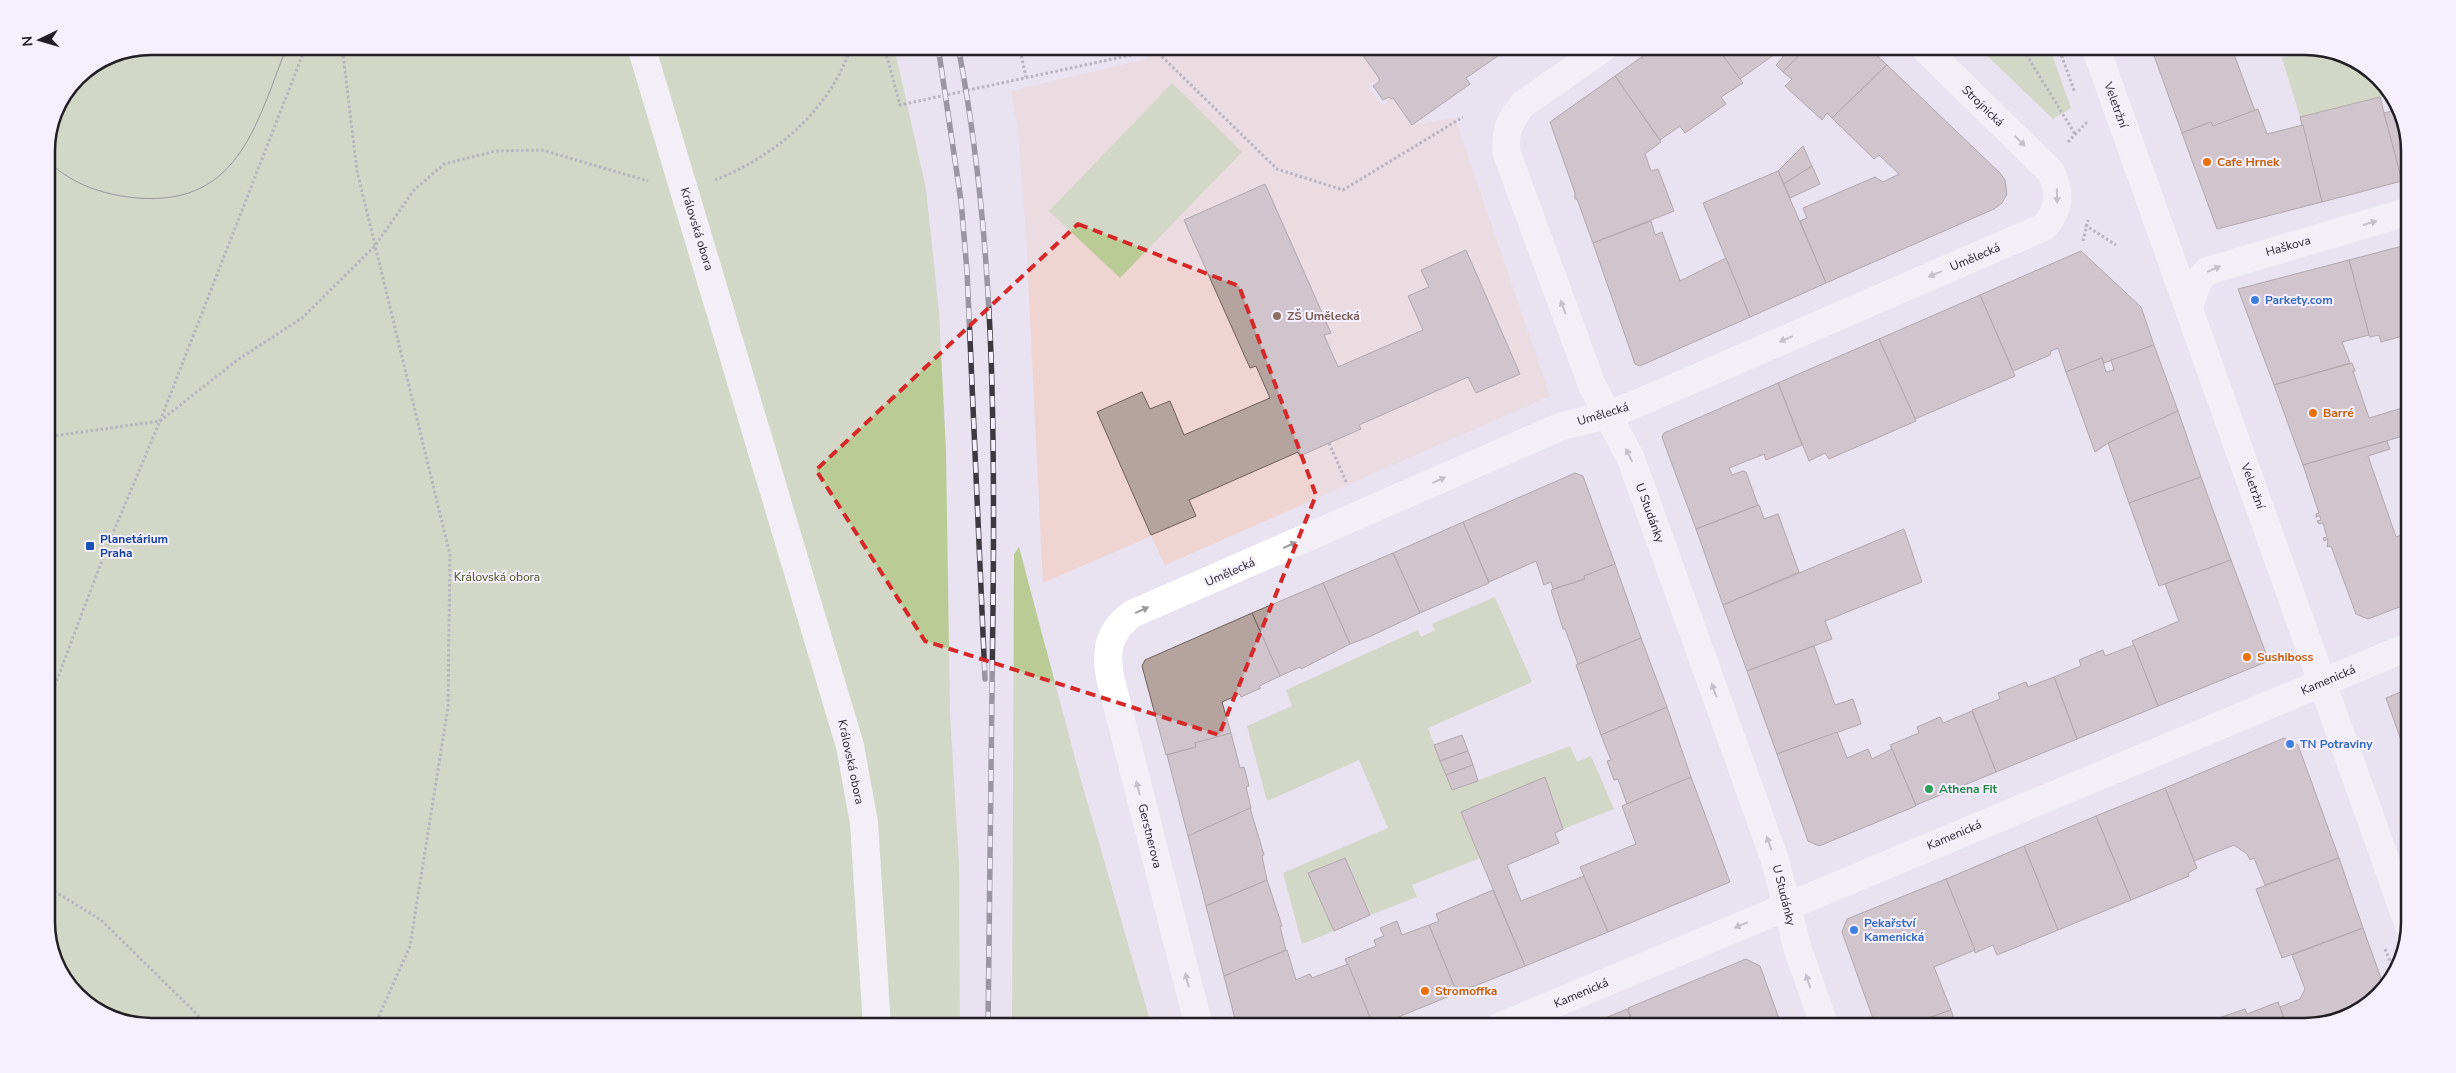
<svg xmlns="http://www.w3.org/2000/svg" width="2456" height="1073" font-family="'Nunito Sans',sans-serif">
<rect width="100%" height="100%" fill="#e8e2f1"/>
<!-- education -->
<path fill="#efd4d1" d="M1146,46h219l-5,5 19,27v4l-9,1 -2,4 13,17h5l3,-7 4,1 19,27 43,-7 95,278 -385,169 -14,-29 -108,47 -17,-347 -8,-105 -7,-40 135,-32z"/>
<!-- green -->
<g fill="#bacb95">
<path d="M151,46h743l32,143 13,123 7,139 4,263 9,150 1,163h-809l-40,-8 -43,-34 -21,-56 -1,-784 8,-34 23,-34 34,-23z"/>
<path d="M1977,46h72l22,62 -18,11z"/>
<path d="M2312,48l33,6 43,34 3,7 -91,22 -18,-59z"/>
<path d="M1172,83l70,69 -122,126 -71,-67z"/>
<path d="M1019,547l61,230 72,250h-140l2,-473z"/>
<path d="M1495,597l37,85 -104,46 24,62 118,-44 7,16 14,-6 23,53 -51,20 -19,-51 -82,34 18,46 -68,27 5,12 -47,18 -25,-57 -36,15 25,58 -32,13 -19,-71 105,-45 -29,-68 -92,41 -20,-75 45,-20 -6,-16 132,-60 3,7 14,-7 -3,-6z"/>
</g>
<!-- building -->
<g fill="#b4a39f" stroke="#70605c">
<path d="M1365,46h146v1l-45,31 4,6 -58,41 -19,-27 -2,1 -2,-2 -6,3 -10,-14 6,-4v-4l-20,-28z"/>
<path d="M1657,46h59l27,37 -22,14 5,7 -41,29 -5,-7 -20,14 -45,-64z"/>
<path d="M1716,46h92l-25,26 -7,-7 7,-8 -5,-5 -38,27z"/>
<path d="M1808,46h59l20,19 -55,53 -5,-5 -5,7 -37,-34 7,-7 -9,-7z"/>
<path d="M2150,46h13l-11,4z"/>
<path d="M2163,46h68l24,65 -42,15 -2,-4 -29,11 -30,-83z"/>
<path d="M2267,46h30l-28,7z"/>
<path d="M1887,65l113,108 5,7 2,14 -5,9 -8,6 -168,74 -26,-62 7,-3 -4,-10 72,-31 8,5 16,-8 -20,-19 -5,4 -42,-41z"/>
<path d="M1615,76l46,66 -16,12 6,17 7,-2 16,42 -81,32 -16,-44h-2v-6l-25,-71z"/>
<path d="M2380,97l22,84 -80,21 -22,-85z"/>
<path d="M2258,109l9,25 36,-9 19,77 -105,27 -35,-96 29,-11 2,4z"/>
<path d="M2397,110l13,35v34l-8,2 -18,-68z"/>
<path d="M1803,146l9,20 -28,18 -6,-13z"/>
<path d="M1812,166l8,18 -30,14 -6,-14z"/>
<path d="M1778,171l48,112 -76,34 -47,-114z"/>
<path d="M1265,184l66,149 -7,2 14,32 85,-37 -15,-34 21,-9 -8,-17 45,-20 54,124 -44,19 -8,-16 -109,48 2,4 -32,14 -29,13 -2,-4 -109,48 7,16 -45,19 -54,-123 45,-20 8,17 20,-8 14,34 86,-37 -14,-32 -6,2 -66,-148z"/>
<path d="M1651,221l4,14 7,-3 18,49 46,-23 24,59 -110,49 -5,-2 -42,-121z"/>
<path d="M2410,244v90l-29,8 -2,-7 -9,2 -1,-2 -20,-75z"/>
<path d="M2081,251l60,56 13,38 -50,18 -2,-5 -36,14 -8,-24 -7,3 -1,4 -37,16 -33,-76z"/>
<path d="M2349,260l20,75 -27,7 8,21 -76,22 -36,-96z"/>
<path d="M1980,295l35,81 -100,43 -36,-80z"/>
<path d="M1879,339l37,82 -87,38 -4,-6 -16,8 -31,-78z"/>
<path d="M2154,345l24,66 -70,32 -13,9 -29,-80 36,-14 4,14 8,-2 -3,-10z"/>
<path d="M2352,363l3,8h-2l16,47 40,-12 1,28 -107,31 -29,-80z"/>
<path d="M1778,383l24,62 -36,15 -2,-6 -35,14 3,7 11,-4 3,1 12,33 -62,24 -34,-92 2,-4z"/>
<path d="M2178,411l23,66 -72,26 -21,-60z"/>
<path d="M2387,441l3,8 -22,7 28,81 14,-5v71l-42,16 -12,-5 -25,-68 -4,1 1,-8 -4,2 -1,-3 4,-1 -4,-14 -4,1 -2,-3 4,-1 -1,-4 -4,1v-3l3,-1 -16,-48z"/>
<path d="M1575,473l8,3 32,88 -31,12 1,3 -32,10 -2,-7 -7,3 -8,-24 -47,21 -26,-60z"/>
<path d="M2201,477l30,83 -72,26 -30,-83z"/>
<path d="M1759,505l5,14 14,-5 21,58 -76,33 -27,-76z"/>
<path d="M1463,522l26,61 -69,30 -27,-60z"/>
<path d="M1904,529l18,53 -97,39 7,18 -85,32 -24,-66z"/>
<path d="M1393,553l27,60 -49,23 -21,8 -27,-61z"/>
<path d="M2231,560l37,99 -2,3 -108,44 -26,-65 47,-20 -14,-37z"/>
<path d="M1615,564l26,74 -63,26 -13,-35h-2l-12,-39 34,-11 -1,-3z"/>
<path d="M1323,583l27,61 -49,25 -1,-2 -20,9 -28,-63z"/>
<path d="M1252,613l28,63 -21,10 2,2 -20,9 -1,-3 -18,8 9,31 -36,10 1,4 -30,8 -24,-89 3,-6z"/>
<path d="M1641,638l26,69 -66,28 -25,-70z"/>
<path d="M2134,645l24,61 -81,33 -23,-62 27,-11 -2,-6 24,-10 2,6z"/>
<path d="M1814,646l21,59 18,-6 8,25 -84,30 -30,-83z"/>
<path d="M2054,677l23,62 -81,33 -24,-62 28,-11 -2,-6 28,-11 2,5z"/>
<path d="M2410,688v77l-24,-67z"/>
<path d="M1667,707l24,70 -64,27 -9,-25 -4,1 -7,-19 4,-1 -10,-25z"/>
<path d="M1972,711l24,61 -80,33 -26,-60 29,-12 -2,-6 23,-10 3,6z"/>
<path d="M1837,732l10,26 21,-9 4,10 20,-10 24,57 -97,40 -11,-5 -31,-87z"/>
<path d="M1231,733l9,35 4,-1 5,19 -3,1 5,21 -63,28 -21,-81 29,-8 -1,-4z"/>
<path d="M1462,735l6,16 -28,10 -6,-16z"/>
<path d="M2284,738l14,7 41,113 -74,27 -11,-27 -4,2 -3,-6 -13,-9 -40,16 -29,-73z"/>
<path d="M1468,751l5,14 -27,10 -6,-14z"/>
<path d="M1473,765l5,16 -26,9 -6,-15z"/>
<path d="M1545,777l18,52 -8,4 4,10 -52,22 14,36 63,-25 24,56 -83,34 -64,-154z"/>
<path d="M1691,777l39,105 -122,50 -28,-65 56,-23 -14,-38z"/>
<path d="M2165,788l32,80 -9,5 1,3 -58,24 -35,-84z"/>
<path d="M1250,808l14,47 -2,1 5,24 -61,26 -18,-70z"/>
<path d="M2096,816l35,84 -73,30 -34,-84z"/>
<path d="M2024,846l34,84 -61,25 -4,-10 -18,8 -29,-74z"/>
<path d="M1345,858l25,57 -36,16 -26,-58z"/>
<path d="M2339,858l24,70 -81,30 -26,-69z"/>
<path d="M1946,879l29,71 -41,17 17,43 -48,17h-27l-34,-95 5,-13z"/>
<path d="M1267,880l15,46 -2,1 6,23 -62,26 -18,-70z"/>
<path d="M1493,890l32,76 -68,27 -28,-68 10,-4 -3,-7z"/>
<path d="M1397,921l5,14 27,-10 28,68 -83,34 -29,-68 31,-13 -2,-6 10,-4 -4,-8z"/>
<path d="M2363,928l20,56 -20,25 -58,18h-18l-7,-20 20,-8 5,-10 -13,-34z"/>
<path d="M1287,950l9,30 14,-6 2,4 36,-14 26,63h-137l-13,-51z"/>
<path d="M1746,959l14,7 22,61h-148l-6,-19z"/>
<path d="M2278,1002l9,25h-75l-2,-6 35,-12 2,5z"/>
<path d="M1627,1009l7,18h-51z"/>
<path d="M1951,1010l6,17h-54z"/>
<path d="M2210,1021l2,6h-17z"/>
</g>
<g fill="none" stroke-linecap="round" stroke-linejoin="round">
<!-- path -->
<g stroke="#7f7b85" stroke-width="3" stroke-dasharray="2.5 2.5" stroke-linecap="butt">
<path d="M342,46l15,125 93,384 -2,152 -38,239 -36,81"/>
<path d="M884,46l16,59 254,-55"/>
<path d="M1019,46l7,31"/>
<path d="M1151,46l126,123 66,21 120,-73"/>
<path d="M1881,46l9,9"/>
<path d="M2021,46l54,88"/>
<path d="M2058,46l17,47"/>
<path d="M1019,48l21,-2"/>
<path d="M2068,142l18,-19 -1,-3"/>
<path d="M715,180c61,-24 116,-71 136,-134"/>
<path d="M2085,225l31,20"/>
<path d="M2083,241l5,-21"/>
<path d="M46,437l114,-16 76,-60 66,-43 72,-71 40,-57 30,-26 52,-13 46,-1 106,31"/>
<path d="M1329,443l18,41"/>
<path d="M46,709l61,-162 53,-126 146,-375"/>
<path d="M46,886l55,34 104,102 2,5"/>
<path d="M2385,949l9,22"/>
</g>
<!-- minor -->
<g stroke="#fff" stroke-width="28">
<path d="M641,46l209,700 14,77 13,204"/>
<path d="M1606,46l-84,59c-13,16 -18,29 -15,49l85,231 39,74 144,401 23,90 27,77"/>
<path d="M2189,307l9,-26 9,-10 203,-60"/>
<path d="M1199,1027l-89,-350c-5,-27 -1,-46 22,-63l430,-188 46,-11 35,-14 401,-174c16,-18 17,-34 7,-55l-129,-126"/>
<path d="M1499,1027l911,-381"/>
</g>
<!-- major -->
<path stroke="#fff" stroke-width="28" d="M2095,46l314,880"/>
<!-- tram -->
<path stroke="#3c3a40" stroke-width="1" d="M46,159c22,23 52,34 82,38 109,14 127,-69 159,-151"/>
<!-- rail casing -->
<g stroke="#3c3a40" stroke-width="5.5">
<g id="rail">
<path d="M938,46l23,155 6,70 18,408"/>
<path d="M958,46c36,186 37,373 35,561 -2,140 -3,280 -5,420"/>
</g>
</g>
<!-- rail -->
<use href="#rail" stroke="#f5effe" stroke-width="4" stroke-dasharray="11" stroke-linecap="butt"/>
</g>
<!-- one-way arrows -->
<defs><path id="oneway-solid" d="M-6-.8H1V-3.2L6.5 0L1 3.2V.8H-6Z" transform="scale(1.25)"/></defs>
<g fill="#9b9a9c">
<use href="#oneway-solid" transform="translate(2020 141) rotate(44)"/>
<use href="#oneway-solid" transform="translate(2057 196) rotate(89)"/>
<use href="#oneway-solid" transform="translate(2370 223) rotate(-16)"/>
<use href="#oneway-solid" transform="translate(2214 269) rotate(-23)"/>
<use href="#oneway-solid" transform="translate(1935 274) rotate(157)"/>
<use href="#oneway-solid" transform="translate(1563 307) rotate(-110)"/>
<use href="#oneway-solid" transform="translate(1786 339) rotate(157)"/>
<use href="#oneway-solid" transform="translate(1629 455) rotate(-115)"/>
<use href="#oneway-solid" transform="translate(1439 480) rotate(-24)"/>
<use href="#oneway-solid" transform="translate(1290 545) rotate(-24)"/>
<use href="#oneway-solid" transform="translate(1142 610) rotate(-24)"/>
<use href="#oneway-solid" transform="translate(1714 690) rotate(-110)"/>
<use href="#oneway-solid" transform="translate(1138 788) rotate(-104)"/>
<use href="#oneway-solid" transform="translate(1769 843) rotate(-110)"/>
<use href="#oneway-solid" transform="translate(1741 925) rotate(157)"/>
<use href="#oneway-solid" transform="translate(1187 980) rotate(-104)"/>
<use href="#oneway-solid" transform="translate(1808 981) rotate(-109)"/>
</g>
<!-- marked area -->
<path d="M0 0H2456V1073H0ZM1078,224l161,62 77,209 -97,240 -294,-94 -109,-171z" fill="#e8e2f1" fill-opacity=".55" fill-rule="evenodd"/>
<path fill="none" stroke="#d62828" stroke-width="4" stroke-dasharray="10 6" stroke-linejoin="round" d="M1078,224l161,62 77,209 -97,240 -294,-94 -109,-171z"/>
<!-- markers -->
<g fill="#e8710a" stroke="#f5effe" stroke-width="2">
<circle cx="2207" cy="162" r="5"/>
<circle cx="2313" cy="413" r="5"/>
<circle cx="2247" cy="657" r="5"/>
<circle cx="1425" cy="991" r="5"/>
</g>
<g fill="#3f7fe0" stroke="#f5effe" stroke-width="2">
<circle cx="2255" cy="300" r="5"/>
<circle cx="2290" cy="744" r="5"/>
<circle cx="1854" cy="930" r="5"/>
</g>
<circle fill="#8d6e63" stroke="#f5effe" stroke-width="2" cx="1277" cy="316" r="5"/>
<rect fill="#1a4fb4" stroke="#f5effe" stroke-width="2" x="85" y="541" width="10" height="10" rx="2.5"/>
<circle fill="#2e9e5b" stroke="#f5effe" stroke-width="2" cx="1929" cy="789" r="5"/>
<g text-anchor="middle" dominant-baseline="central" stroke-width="4" stroke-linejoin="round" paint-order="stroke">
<!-- street labels -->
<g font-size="12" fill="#211f24" stroke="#f5effe">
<text transform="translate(2116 105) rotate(70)">Veletržní</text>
<text transform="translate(1983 106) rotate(44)">Strojnická</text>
<text transform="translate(697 229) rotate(73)">Královská obora</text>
<text transform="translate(2288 246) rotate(-16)">Haškova</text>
<text transform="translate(1975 257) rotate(-23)">Umělecká</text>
<text transform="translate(1603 414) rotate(-17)">Umělecká</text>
<text transform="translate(2253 486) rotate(70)">Veletržní</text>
<text transform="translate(1650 513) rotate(70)">U Studánky</text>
<text transform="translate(1230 572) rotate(-24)">Umělecká</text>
<text transform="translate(2328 680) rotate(-23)">Kamenická</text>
<text transform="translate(851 762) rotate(78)">Královská obora</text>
<text transform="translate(1954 835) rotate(-23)">Kamenická</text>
<text transform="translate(1150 836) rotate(76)">Gerstnerova</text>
<text transform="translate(1784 895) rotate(76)">U Studánky</text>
<text transform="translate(1581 993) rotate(-23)">Kamenická</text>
</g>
<!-- food labels -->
<g font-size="12" font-weight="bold" fill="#c56008" stroke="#f5effe" text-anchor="start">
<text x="2217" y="162">Cafe Hrnek</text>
<text x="2323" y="413">Barré</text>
<text x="2257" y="657">Sushiboss</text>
<text x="1435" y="991">Stromoffka</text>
</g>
<!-- shop labels -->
<g font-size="12" font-weight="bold" fill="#366cbe" stroke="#f5effe" text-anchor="start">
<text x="2265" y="300">Parkety.com</text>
<text x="2300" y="744">TN Potraviny</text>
<text x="1864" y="923">Pekařství<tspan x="1864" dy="14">Kamenická</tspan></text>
</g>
<!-- education labels -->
<g font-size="12" font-weight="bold" fill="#785e54" stroke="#f5effe" text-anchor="start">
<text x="1287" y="316">ZŠ Umělecká</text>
</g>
<!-- transit labels -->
<g font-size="12" font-weight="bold" fill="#164399" stroke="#f5effe" text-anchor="start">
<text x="100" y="539">Planetárium<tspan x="100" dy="14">Praha</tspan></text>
</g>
<!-- park labels -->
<g font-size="12" fill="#45541b" stroke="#f5effe">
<text x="497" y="577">Královská obora</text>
</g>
<!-- leisure labels -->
<g font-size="12" font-weight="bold" fill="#27864d" stroke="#f5effe" text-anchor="start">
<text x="1939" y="789">Athena Fit</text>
</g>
</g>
<!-- crop -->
<path d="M0 0H2456V1073H0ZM151 55H2305A96 96 0 0 1 2401 151V922A96 96 0 0 1 2305 1018H151A96 96 0 0 1 55 922V151A96 96 0 0 1 151 55Z" fill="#f5effe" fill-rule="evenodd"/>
<path fill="none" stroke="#211f24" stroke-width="2.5" d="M151 55H2305A96 96 0 0 1 2401 151V922A96 96 0 0 1 2305 1018H151A96 96 0 0 1 55 922V151A96 96 0 0 1 151 55Z"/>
<!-- north arrow -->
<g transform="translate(40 40) rotate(265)" stroke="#f5effe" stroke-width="4" paint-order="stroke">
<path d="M0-4L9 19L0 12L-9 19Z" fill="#211f24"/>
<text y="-8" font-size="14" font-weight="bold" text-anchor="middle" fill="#211f24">N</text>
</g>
</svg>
